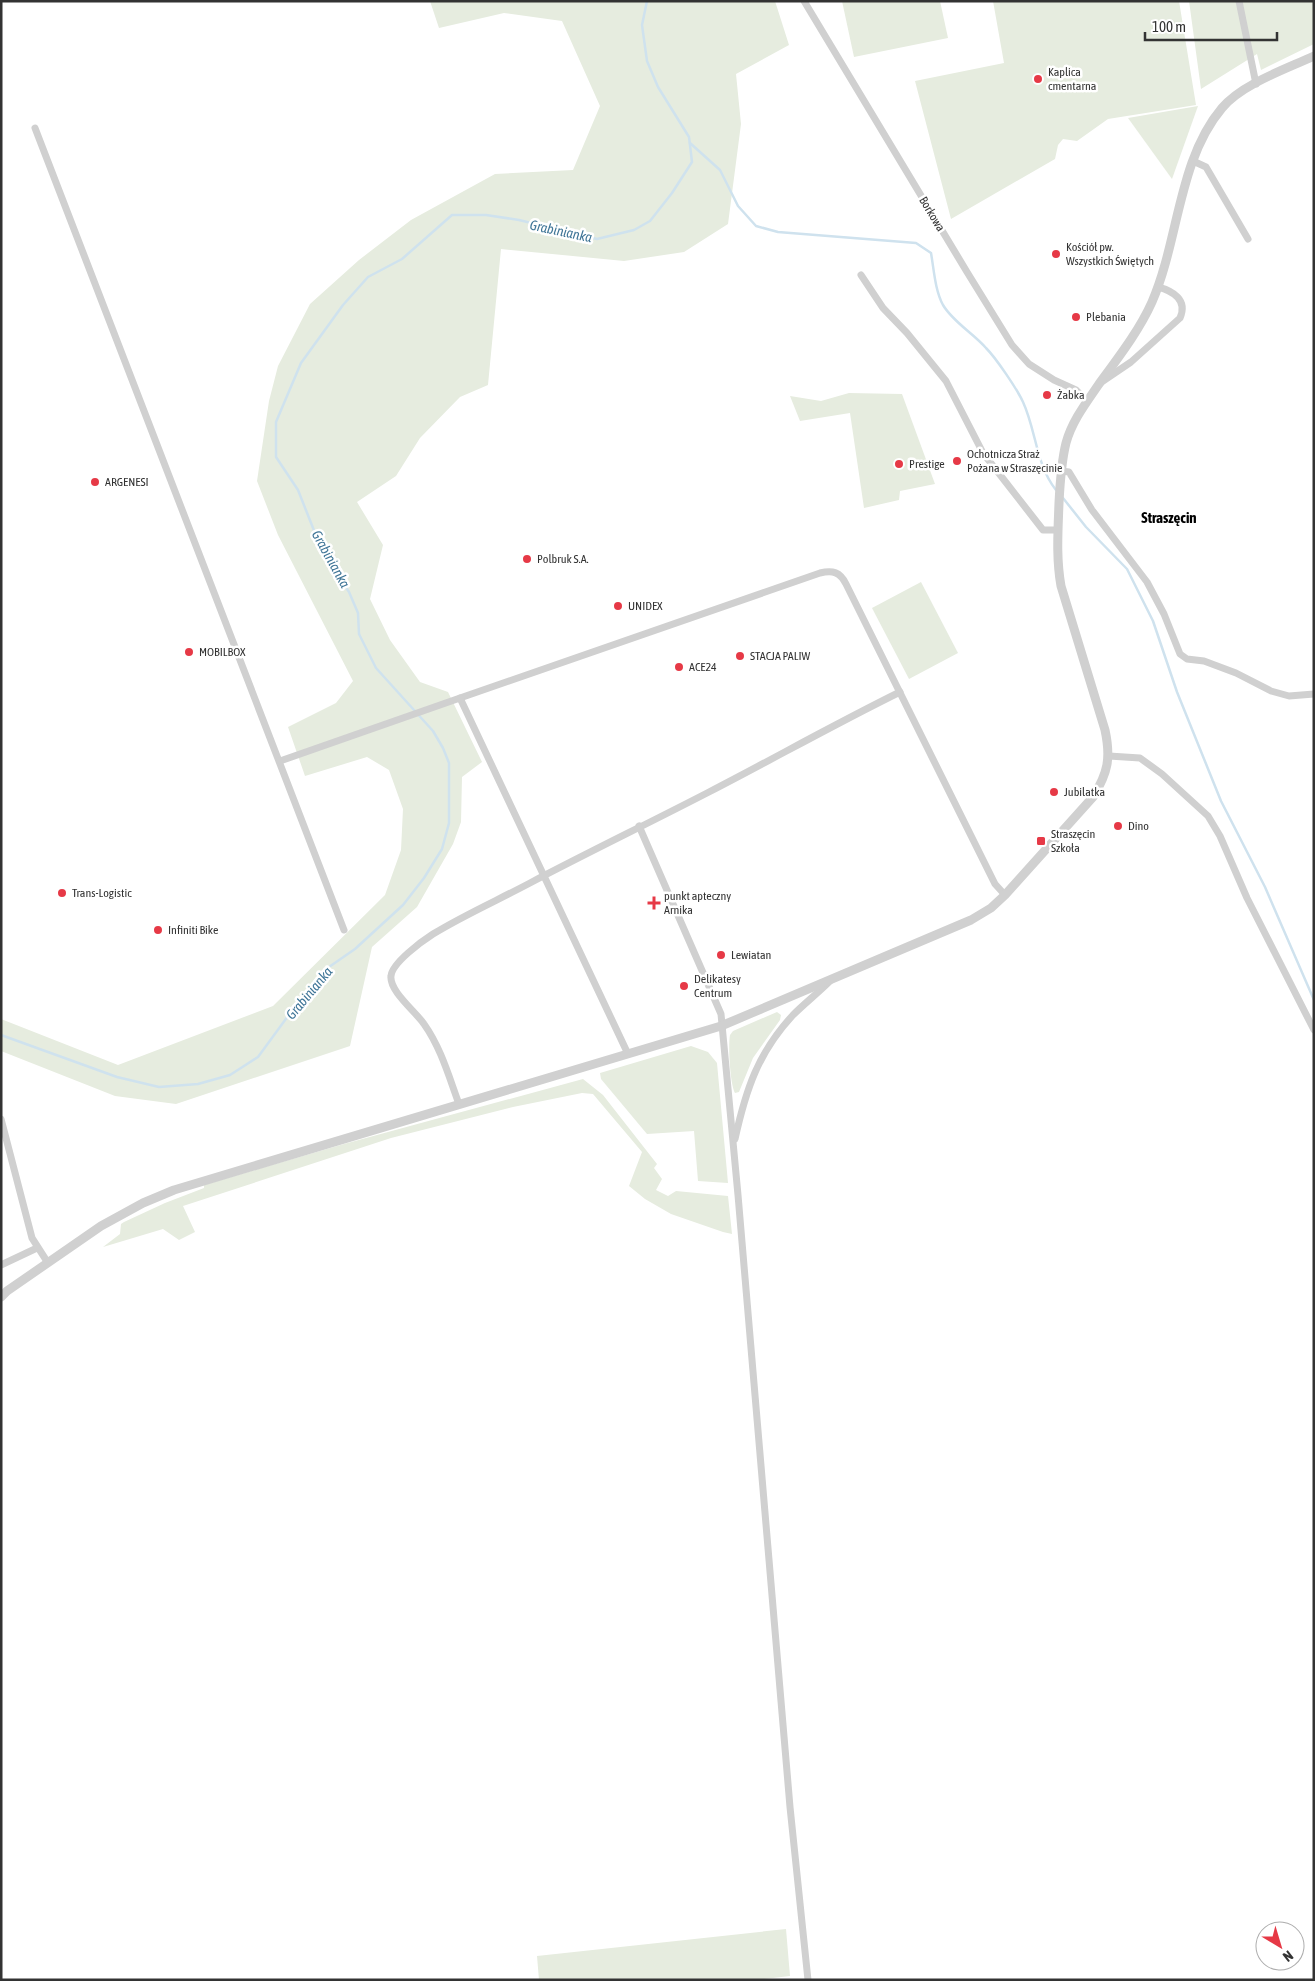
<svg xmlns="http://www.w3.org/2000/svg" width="1315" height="1981" font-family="'Asap Condensed',sans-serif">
<rect width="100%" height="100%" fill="#fff"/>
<!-- green -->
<g fill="#e6ecdf">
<path d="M430,1h345l14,44 -53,29 5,50 -13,100 -44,28 -60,9 -123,-12 -13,136 -28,12 -40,41 -24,38 -39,26 26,43 -13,54 20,41 30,42 28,10 34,70 -20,15 -1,45 -8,22 -36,63 -45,40 -22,99 -174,58 -61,-8 -114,-45v-32l117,46 155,-59 112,-111 16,-45 2,-41 -14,-39 -22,-13 -62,19 -17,-49 48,-24 17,-22 -75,-146 -21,-54 12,-80 9,-35 32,-62 49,-44 52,-40 84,-46 78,-4 27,-64 -38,-85 -58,-8 -65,15z"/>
<path d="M842,1h98l8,37 -94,19z"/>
<path d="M993,1h186l17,104 -88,14 -31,22 -14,-2 -5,6 -3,14 -104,60 -36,-138 89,-18z"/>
<path d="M1189,1h125v43l-53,26 -4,-16 -56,35z"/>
<path d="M1198,106l-26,73 -44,-61z"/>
<path d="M849,393l53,1 33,90 -35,7 -1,9 -35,8 -14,-95 -50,8 -10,-25 31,5z"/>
<path d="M921,582l37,71 -49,26 -37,-71z"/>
<path d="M777,1012l4,3 -1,5 -27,38 -14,34 -4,1c-5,-9 -7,-48 -5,-58l3,-4z"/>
<path d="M691,1046l17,6 9,11 11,120 -30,-2 -4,-50 -47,3 -46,-55 -1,-6z"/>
<path d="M583,1079l20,16 54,69 -3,4 8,11 -6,11 12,6 8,-5 52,5 4,38 -9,-2 -52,-18 -26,-15 -16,-13 13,-34 -49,-58 -11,-1 -69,14 -122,31 -208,68 12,26 -16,8 -16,-11 -60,18 17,-13 1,-10 3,-2 41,-19 39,-15v-3l140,-41z"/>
<path d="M786,1929l4,47 -34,4h-217l-2,-24z"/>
</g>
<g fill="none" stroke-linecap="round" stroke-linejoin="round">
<!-- stream -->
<g stroke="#cfe2ee" stroke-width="2.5">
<path d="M690,143l30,27 18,36 18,20 22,6 138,11 15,10c3,17 4,37 12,52 10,17 30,28 43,43 10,10 31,41 37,54 13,28 13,63 33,88"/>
<path d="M1063,498l23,29 41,42 26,52 24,71 44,109 44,86 49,113"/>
<path d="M1,1035l116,42 42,10 39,-3 32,-9 28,-18 41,-56 30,-34 26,-18 48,-44 21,-27 18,-29 7,-26v-60l-6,-15 -10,-17 -57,-63 -17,-34 -1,-21 -9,-21 -14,-21 -20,-38 -17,-43 -22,-33v-35l25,-59 42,-58 25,-28 34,-18 50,-44h34l33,5 78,19 37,-9 16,-9 22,-28 20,-31 -3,-25 -31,-50 -11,-26 -5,-36 5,-24"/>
</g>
<!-- minor -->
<g stroke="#d0d0d0" stroke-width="7">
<path d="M804,1l163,271 45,73 17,19 25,16 22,10 11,11"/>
<path d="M1239,1l17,83"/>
<path d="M35,128l309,802"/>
<path d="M1193,161l13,6 42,72"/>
<path d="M861,275l22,33 24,25 39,48 37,72 60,77h14"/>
<path d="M1103,381l28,-19 49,-44c8,-18 -7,-27 -22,-31"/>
<path d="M1061,471l8,1 23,38 55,72 17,32 16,40 7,5 17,2 32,12 35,18 18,5 25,-2"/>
<path d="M460,698l360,-125c13,-3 20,-1 26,11l149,300 10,11"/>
<path d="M1109,756l31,2 22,16 46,42 12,20 27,62 67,132"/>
<path d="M280,761l180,-63 168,356"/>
<path d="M639,826l82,188 17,181 52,612 18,173"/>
<path d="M459,1104c-10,-27 -18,-56 -35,-80 -8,-12 -35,-33 -33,-48 1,-13 31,-35 42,-42 31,-19 65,-34 97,-51 59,-31 119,-60 179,-91 64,-33 126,-68 191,-100"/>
<path d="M1,1119l31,119 16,25"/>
<path d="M735,1139c11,-50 23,-86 58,-124 12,-12 25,-22 37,-34"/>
<path d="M1,1265l36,-17"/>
</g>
<!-- tertiary -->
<path stroke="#d0d0d0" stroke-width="9" d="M1,1297l6,-6 94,-65 42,-23 31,-13 547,-164 250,-106 20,-12 14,-13 88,-98c15,-24 18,-39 12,-67l-44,-144c-5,-28 -3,-55 -2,-83 1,-20 2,-40 7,-60 6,-22 20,-40 33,-59 19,-26 40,-53 53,-82 27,-62 26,-142 70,-194 20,-24 64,-39 92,-52"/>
</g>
<!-- markers -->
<g fill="#e63946" stroke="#fff" stroke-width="2">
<circle cx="1038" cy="79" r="5"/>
<circle cx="1056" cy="254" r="5"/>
<circle cx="1076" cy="317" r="5"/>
<circle cx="1047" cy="395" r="5"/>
<circle cx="957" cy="461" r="5"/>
<circle cx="899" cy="464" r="5"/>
<circle cx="95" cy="482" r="5"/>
<circle cx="527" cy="559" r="5"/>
<circle cx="618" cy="606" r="5"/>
<circle cx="189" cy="652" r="5"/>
<circle cx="740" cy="656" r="5"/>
<circle cx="679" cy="667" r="5"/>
<circle cx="1054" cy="792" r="5"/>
<circle cx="1118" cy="826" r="5"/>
<rect x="1036" y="836" width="10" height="10" rx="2.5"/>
<circle cx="62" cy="893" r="5"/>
<path d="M651.5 895.5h5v5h5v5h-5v5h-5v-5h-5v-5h5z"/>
<circle cx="158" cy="930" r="5"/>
<circle cx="721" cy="955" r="5"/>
<circle cx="684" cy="986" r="5"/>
</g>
<g text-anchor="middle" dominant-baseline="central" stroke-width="5" stroke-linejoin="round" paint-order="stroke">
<!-- poi labels -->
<g font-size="12" fill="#333" stroke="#fff" text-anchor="start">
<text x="1048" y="72">Kaplica<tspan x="1048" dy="14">cmentarna</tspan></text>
<text x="1066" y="247">Kościół pw.<tspan x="1066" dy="14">Wszystkich Świętych</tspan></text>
<text x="1086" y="317">Plebania</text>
<text x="1057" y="395">Żabka</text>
<text x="967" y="454">Ochotnicza Straż<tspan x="967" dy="14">Pożana w Straszęcinie</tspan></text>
<text x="909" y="464">Prestige</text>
<text x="105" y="482">ARGENESI</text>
<text x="537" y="559">Polbruk S.A.</text>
<text x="628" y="606">UNIDEX</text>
<text x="199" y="652">MOBILBOX</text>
<text x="750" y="656">STACJA PALIW</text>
<text x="689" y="667">ACE24</text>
<text x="1064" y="792">Jubilatka</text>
<text x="1128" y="826">Dino</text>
<text x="1051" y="834">Straszęcin<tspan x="1051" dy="14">Szkoła</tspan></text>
<text x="72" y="893">Trans-Logistic</text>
<text x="664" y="896">punkt apteczny<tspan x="664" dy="14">Arnika</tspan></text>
<text x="168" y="930">Infiniti Bike</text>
<text x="731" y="955">Lewiatan</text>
<text x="694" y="979">Delikatesy<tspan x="694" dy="14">Centrum</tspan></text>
</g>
<!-- street labels -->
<g font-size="12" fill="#333" stroke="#fff">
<text transform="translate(932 214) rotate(59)">Borkowa</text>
</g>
<!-- water labels -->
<g font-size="14" font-style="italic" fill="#3f7597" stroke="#fff">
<text transform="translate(561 231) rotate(12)">Grabinianka</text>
<text transform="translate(331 559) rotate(61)">Grabinianka</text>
<text transform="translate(309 993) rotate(-50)">Grabinianka</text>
</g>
<!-- quarter labels -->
<g font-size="15" font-weight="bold" fill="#000" stroke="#fff">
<text x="1169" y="517">Straszęcin</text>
</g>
</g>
<!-- border -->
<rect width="1315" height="1981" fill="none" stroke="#333333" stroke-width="5"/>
<!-- north arrow -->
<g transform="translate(1280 1946) rotate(142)"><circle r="24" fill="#ffffff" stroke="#adadad"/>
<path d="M0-4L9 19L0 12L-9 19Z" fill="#e63946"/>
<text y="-8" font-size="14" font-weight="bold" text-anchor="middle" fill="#333333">N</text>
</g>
<!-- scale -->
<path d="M1145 32v8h132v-8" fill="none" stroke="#333333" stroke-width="2.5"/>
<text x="1152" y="32" font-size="15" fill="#333333" stroke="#ffffff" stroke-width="4" paint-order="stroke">100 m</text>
</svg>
